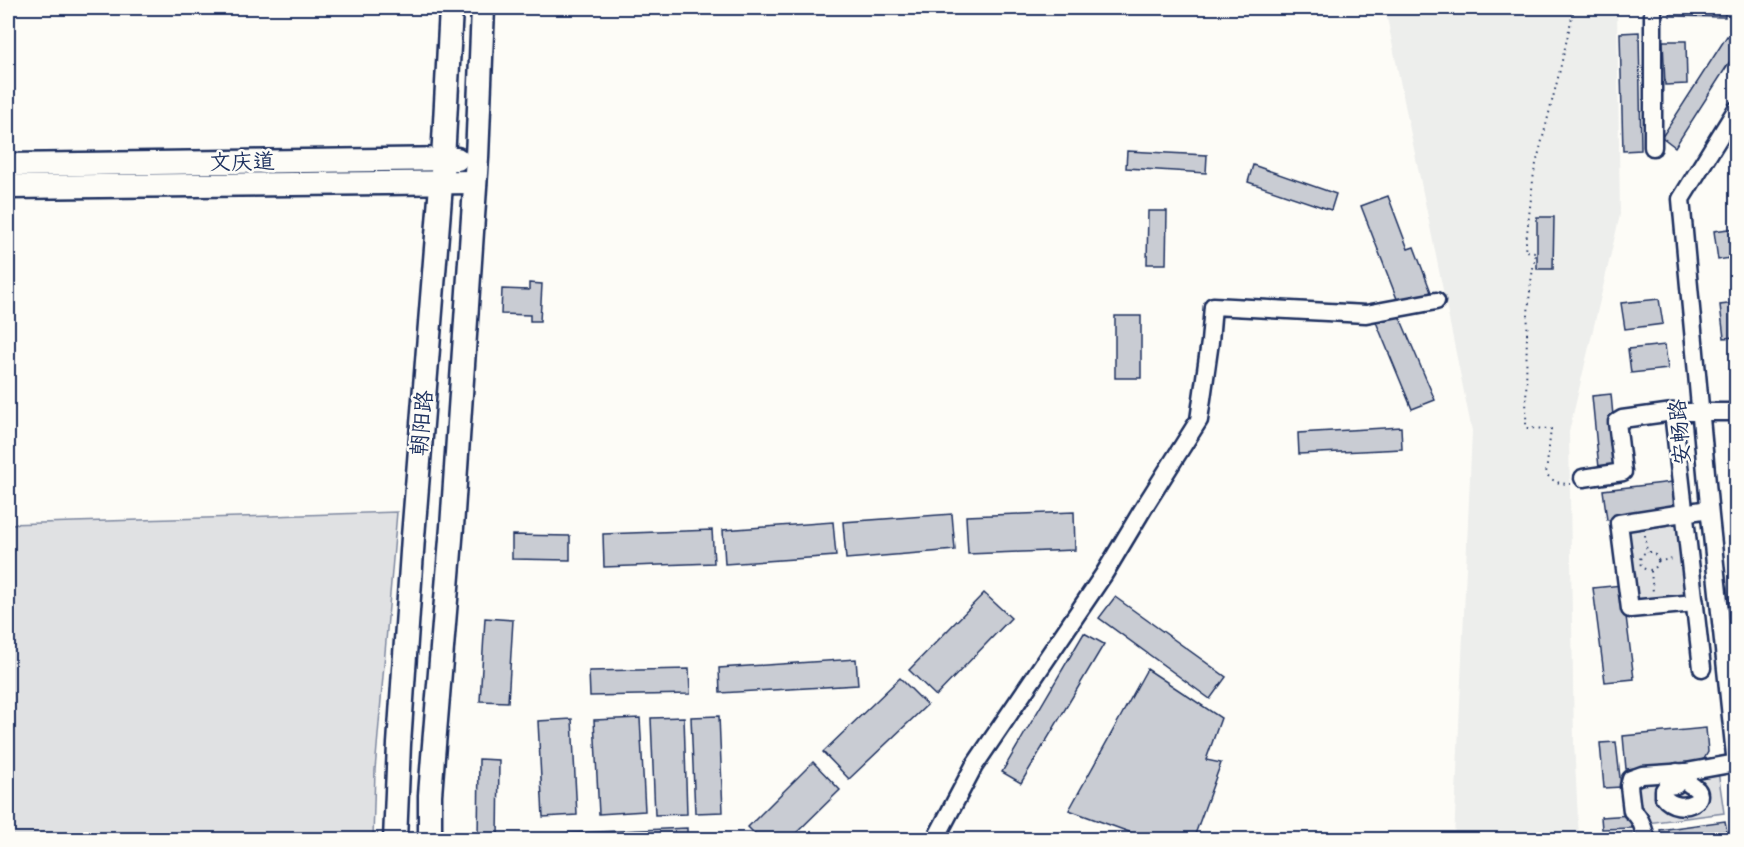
<svg xmlns="http://www.w3.org/2000/svg" width="1744" height="847" font-family="'Comic Neue','LXGW WenKai TC',sans-serif">
<rect width="100%" height="100%" fill="#fdfcf7"/>
<filter id="ink" filterUnits="userSpaceOnUse"><feTurbulence type="fractalNoise" baseFrequency=".0167" numOctaves="2"/><feDisplacementMap in="SourceGraphic" scale="12" xChannelSelector="R" yChannelSelector="G"/><feConvolveMatrix kernelMatrix="1 2 1 2 8 2 1 2 1" color-interpolation-filters="sRGB"/></filter>
<g filter="url(#ink)">
<!-- built -->
<path fill="#edeeec" d="M1385,8h232l3,207 -51,217 5,310 5,97h-125l18,-408z"/>
<!-- green -->
<g fill="#e0e1e3" stroke="#7e88a0" stroke-width="1.5">
<path d="M397,512l-22,258 -2,69h-365v-315z"/>
<path d="M1684,519l8,78 -62,5 -6,-74z"/>
<path d="M1718,771l6,42 -77,10 -10,-14 -2,-26z"/>
</g>
<!-- building -->
<g fill="#c9ccd3" stroke="#1b2f5e" stroke-width="1.5">
<path d="M1671,8h54v9l-55,-1z"/>
<path d="M1639,32l2,118 -18,1 -3,-118z"/>
<path d="M1727,36l9,5v11l-61,95 -13,-10z"/>
<path d="M1663,41h23l1,43 -22,1z"/>
<path d="M1127,151l80,4 -1,18 -80,-5z"/>
<path d="M1253,165l83,29 -5,16 -83,-28z"/>
<path d="M1388,196l20,53 6,-2 17,45 -32,12 -38,-98z"/>
<path d="M1148,211h19l-1,53h-19z"/>
<path d="M1537,217h17l-1,52h-16z"/>
<path d="M1736,228v29l-18,3 -4,-29z"/>
<path d="M529,283l13,1 -2,37h-10v-6l-29,-1 1,-25 27,1z"/>
<path d="M1659,299l4,25 -38,5 -4,-26z"/>
<path d="M1736,303v34l-12,1 -4,-33z"/>
<path d="M1398,313l37,87 -23,9 -36,-87z"/>
<rect x="1115" y="316" width="26" height="62"/>
<path d="M1665,345l3,24 -37,4 -3,-24z"/>
<path d="M1611,394l2,22 -3,2 5,48 -16,2 -7,-72z"/>
<path d="M1401,427l1,22 -103,5 -1,-21z"/>
<path d="M1681,481l4,30 -78,9 -4,-30z"/>
<path d="M1074,512l1,38 -107,4 -2,-38z"/>
<path d="M952,514l3,36 -109,9 -3,-37z"/>
<path d="M833,522l3,34 -111,8 -2,-34z"/>
<path d="M712,530l2,33 -110,4 -1,-33z"/>
<path d="M512,535l58,1v24l-58,-1z"/>
<path d="M1622,585l12,94 -29,3 -12,-94z"/>
<path d="M984,593l27,25 -75,78 -27,-26z"/>
<path d="M1115,597l111,80 -16,22 -111,-81z"/>
<path d="M485,618l28,2 -5,82 -28,-1z"/>
<path d="M1084,633l20,11 -83,139 -19,-11z"/>
<path d="M856,659l2,26 -138,8 -1,-25z"/>
<path d="M689,669l1,25 -100,2 -1,-25z"/>
<path d="M1147,669l74,49 -15,42 15,3 -28,77h-42l-82,-30z"/>
<path d="M900,678l27,27 -78,74 -26,-27z"/>
<path d="M719,716l4,96 -28,1 -4,-96z"/>
<path d="M684,717l3,97 -32,1 -4,-97z"/>
<path d="M640,718l5,93 -46,3 -5,-94z"/>
<path d="M572,719l5,96 -34,2 -5,-96z"/>
<path d="M1706,728l2,24 -4,7 -8,3 -70,7 -3,-33z"/>
<path d="M1616,742l5,45 -17,1 -4,-45z"/>
<path d="M479,759l20,1 -1,80h-20z"/>
<path d="M813,762l27,28 -51,50h-28l-13,-13z"/>
<path d="M1631,815l1,13 -30,1 -1,-12z"/>
<path d="M1725,821l2,10 -65,9 -2,-10z"/>
<path d="M687,828v12h-184v-4z"/>
</g>
<g fill="none" stroke-linecap="round" stroke-linejoin="round">
<!-- minor casing -->
<g stroke="#1b2f5e" stroke-width="21">
<g id="minor">
<path d="M1653,8v139"/>
<path d="M1736,110l-55,89 29,317 26,249"/>
<path d="M1673,412l29,256"/>
<path d="M1583,478l40,-6 -6,-50 5,-3 51,-7h63"/>
<path d="M1695,603l-65,6 -11,-86 90,-14"/>
<path d="M1677,772l-1,13 -9,1 -3,4v7c15,20 53,1 25,-13l-3,-12"/>
<path d="M935,840l39,-74 130,-192 42,-70 53,-84 11,-78 3,-36 153,8 70,-13"/>
<path d="M1647,840c-4,-11 -5,-22 -15,-29l-3,-25 2,-7 11,-4 44,-3 50,-9"/>
<path d="M1736,840v-1"/>
</g>
</g>
<!-- major casing -->
<g stroke="#1b2f5e" stroke-width="27">
<g id="major">
<path d="M8,165l449,-6"/>
<path d="M8,187l467,-5"/>
<path d="M395,840l4,-96 14,-207 30,-377 8,-152"/>
<path d="M430,840v-45l3,-38 19,-230 25,-369 6,-150"/>
</g>
</g>
<!-- path -->
<g stroke="#1b2f5e" stroke-width="2" stroke-dasharray="1.5 4.5" stroke-linecap="butt">
<path d="M1571,484c-12,0 -17,-2 -25,-10l5,-45 -25,-1c1,-58 -2,-118 10,-176l-11,-1 9,-79 25,-98 15,-66"/>
<path d="M1645,535l2,18"/>
<circle cx="1649" cy="561" r="9"/>
<path d="M1658,561l17,-2"/>
<path d="M1651,571l2,21"/>
</g>
<!-- minor -->
<use href="#minor" stroke="#fdfcf7" stroke-width="16"/>
<!-- major -->
<use href="#major" stroke="#fdfcf7" stroke-width="22"/>
</g>
</g>
<g text-anchor="middle" dominant-baseline="central" stroke-width="5" stroke-linejoin="round" paint-order="stroke">
<!-- street labels -->
<g font-size="22" fill="#1b2f5e" stroke="#fdfcf7">
<text transform="translate(242 162) rotate(-1)">文庆道</text>
<text transform="translate(422 423) rotate(-85)">朝阳路</text>
<text transform="translate(1680 432) rotate(-95)">安畅路</text>
</g>
</g>
<!-- margin -->
<rect width="1744" height="847" fill="none" stroke="#fdfcf7" stroke-width="30"/>
<rect x="15" y="15" width="1714" height="817" fill="none" stroke="#1b2f5e" stroke-width="2" filter="url(#ink)"/>
</svg>
